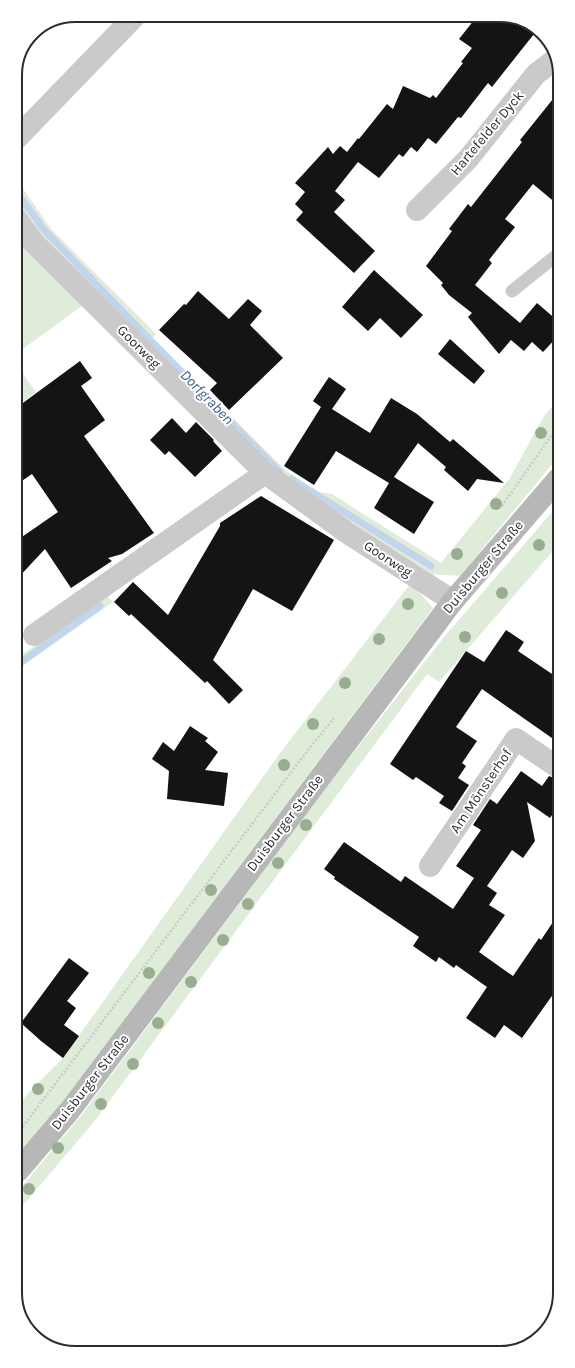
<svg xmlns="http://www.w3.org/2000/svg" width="575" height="1368" font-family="Karla,sans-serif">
<rect width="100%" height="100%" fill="#fff"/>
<!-- grass -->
<g fill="#dfecd9">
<path d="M15,177l36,52 105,105 -3,4 132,132 34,22 13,2 109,69 69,-85 34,-62 14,-16v57l-98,119 -28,-2 -152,-96 -239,-240 -26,-37z"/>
<path d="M16,234l66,72 -66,48z"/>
<path d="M16,364l20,28 -20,15z"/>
<path d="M558,505v40l-119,137 -12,-8 -334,449 -75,88v-20l62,-74 255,-341 110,-140z"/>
<path d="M411,583l22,25 -370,493 -45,54v-49l11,-14 34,-34 217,-305z"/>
<path d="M107,596l6,6 -96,68v-12z"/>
</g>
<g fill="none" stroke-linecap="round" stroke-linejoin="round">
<!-- stream -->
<g stroke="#c3d4ed" stroke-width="7">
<path d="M15,190l30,41 102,106 133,135"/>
<path d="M291,479l140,87"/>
<path d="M17,665l83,-59"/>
</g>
</g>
<!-- building -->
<g fill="#141414">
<path d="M478,15h26l34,14 -46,58 -4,-4 -27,35 -3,-1 -22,27 -8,-6 -11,14 -6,-5 -8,10 -4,-3 -20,24 -21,-16 -23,29 10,9 -11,12 41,39 -21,22 -58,-53 7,-8 -8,-8 10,-12 -10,-9 33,-36 5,7 7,-8 7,6 11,-14 1,1 28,-35 6,5 10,-23 27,12 3,-3 3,3 27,-35 -2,-1 11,-14 -13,-9z"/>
<path d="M557,94v110l-24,-20 -28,35 10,8 -26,33 3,3 -17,22 45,38 17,-20 21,18v15l-15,16 -11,-10 -8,9 -13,-11 -12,14 -31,-37 4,-4 -23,-18 -8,-10 2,-2 -17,-17 26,-35 -3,-2 19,-25 3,3 51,-65 -2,-2z"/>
<path d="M374,270l49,45 -22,23 -21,-20 -12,13 -26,-24z"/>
<path d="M198,291l31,28 19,-20 14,12 -12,14 33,33 -54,52 -19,-20 7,-7 -58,-53 25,-26 2,1z"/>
<path d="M450,339l35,32 -11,13 -36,-30z"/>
<path d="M80,361l12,17 -11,8 24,34 -21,16 70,97 -32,21 -14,4 4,3 -41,27 -26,-39 -29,31v-39l42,-29 -26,-38 -16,11v-77z"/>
<path d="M329,377l17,12 -14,20 38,24 21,-35 26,16 33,28 3,-3 51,44 -27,-4 -9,12 -24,-21 2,-3 -28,-24 -24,34 40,25 -20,32 -40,-26 15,-25 -53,-32 -22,34 -30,-19 37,-59 -8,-6z"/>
<path d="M172,418l14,15 10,-11 18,18 -1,1 9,10 -27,26 -26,-26 -4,4 -15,-15z"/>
<path d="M261,496l73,44 -42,71 -39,-22 -40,71 30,30 -14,14 -22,-23 -2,2 -74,-69 -2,2 -15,-14 19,-20 35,33 52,-89v-3z"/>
<path d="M506,630l18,12 -6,9 40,27 1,65 -77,-54 -26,38 21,14 -15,22 4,3 -8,12 11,7 -17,26 -13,-8 5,-7 -28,-19 -3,3 -23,-16 76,-113 18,11z"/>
<path d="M190,726l18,12 -3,3 13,11 -13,18 23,3 -4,33 -57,-7 2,-28 -17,-12 11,-17 11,9z"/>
<path d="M521,771l21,15 7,-10 10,4v25l-9,13 -23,-16 8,39 -12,17 -11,-8 -25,36 10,7 -8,12 16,10 -26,37 34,24 26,-38 2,2 18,-27v73l-37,52 -18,-13 -9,13 -29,-20 21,-31 -31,-22 -2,3 -15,-11 -3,5 -23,-16 6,-9 -85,-58 1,-2 -11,-8 20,-27 57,40 4,-6 48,33 21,-31 -18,-12 25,-36 -8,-5 17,-26 7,5z"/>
<path d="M69,958l20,15 -22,28 9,7 -12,17 15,11 -16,22 -22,-17 -20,-18z"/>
</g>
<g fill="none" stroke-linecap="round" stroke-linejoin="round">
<!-- path -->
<g stroke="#cacaca" stroke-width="2.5" stroke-dasharray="2 2" stroke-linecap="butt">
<path d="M502,506l56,-80"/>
<path d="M18,1133l290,-383 26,-32"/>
</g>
<!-- lane -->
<path stroke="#cacaca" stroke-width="13" d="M512,291l45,-36"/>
<!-- street -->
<g stroke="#cacaca" stroke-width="22">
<path d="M15,140l121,-125"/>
<path d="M417,210l51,-51 68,-85 21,-16"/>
<path d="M15,217l19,26 231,230 81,59 107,69"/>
<path d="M34,635l231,-162"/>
<path d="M430,866l86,-127 43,29"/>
</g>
<!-- secondary -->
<path stroke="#b7b7b7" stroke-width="22" d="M18,1171l52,-61 383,-509 105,-122"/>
</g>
<!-- trees -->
<g fill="#99ae91">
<circle cx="541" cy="433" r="6"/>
<circle cx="496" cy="504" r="6"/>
<circle cx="539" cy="545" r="6"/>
<circle cx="457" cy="554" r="6"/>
<circle cx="502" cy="593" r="6"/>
<circle cx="408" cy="604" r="6"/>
<circle cx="465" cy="637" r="6"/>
<circle cx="379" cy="639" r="6"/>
<circle cx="345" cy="683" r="6"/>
<circle cx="313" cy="724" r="6"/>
<circle cx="284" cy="765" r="6"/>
<circle cx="306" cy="825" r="6"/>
<circle cx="278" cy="863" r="6"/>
<circle cx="211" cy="890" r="6"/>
<circle cx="248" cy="904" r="6"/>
<circle cx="223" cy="940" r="6"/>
<circle cx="149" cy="973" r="6"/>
<circle cx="191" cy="982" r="6"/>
<circle cx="158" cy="1023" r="6"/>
<circle cx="133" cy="1064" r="6"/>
<circle cx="38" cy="1089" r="6"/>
<circle cx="101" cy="1104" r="6"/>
<circle cx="58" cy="1148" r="6"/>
<circle cx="29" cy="1189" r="6"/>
</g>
<g text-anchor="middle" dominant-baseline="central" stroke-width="4" stroke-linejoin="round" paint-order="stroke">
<!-- street labels -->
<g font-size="14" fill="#2d2d2d" stroke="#fff">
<text transform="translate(487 133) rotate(-50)">Hartefelder Dyck</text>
<text transform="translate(139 347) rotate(45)">Goorweg</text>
<text transform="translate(388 559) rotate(33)">Goorweg</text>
<text transform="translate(483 567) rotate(-50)">Duisburger Straße</text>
<text transform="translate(481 791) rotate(-56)">Am Mönsterhof</text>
<text transform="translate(285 823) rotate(-53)">Duisburger Straße</text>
<text transform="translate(90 1082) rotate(-52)">Duisburger Straße</text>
</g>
<!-- water labels -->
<g font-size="15" font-style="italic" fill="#365c94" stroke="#fff">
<text transform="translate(207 397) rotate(46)">Dorfgraben</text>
</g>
</g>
<!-- crop -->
<path d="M0 0H575V1368H0ZM75 22H500A53 53 0 0 1 553 75V1293A53 53 0 0 1 500 1346H75A53 53 0 0 1 22 1293V75A53 53 0 0 1 75 22Z" fill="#fff" fill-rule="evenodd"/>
<path fill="none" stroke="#2d2d2d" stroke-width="2" d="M75 22H500A53 53 0 0 1 553 75V1293A53 53 0 0 1 500 1346H75A53 53 0 0 1 22 1293V75A53 53 0 0 1 75 22Z"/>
</svg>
